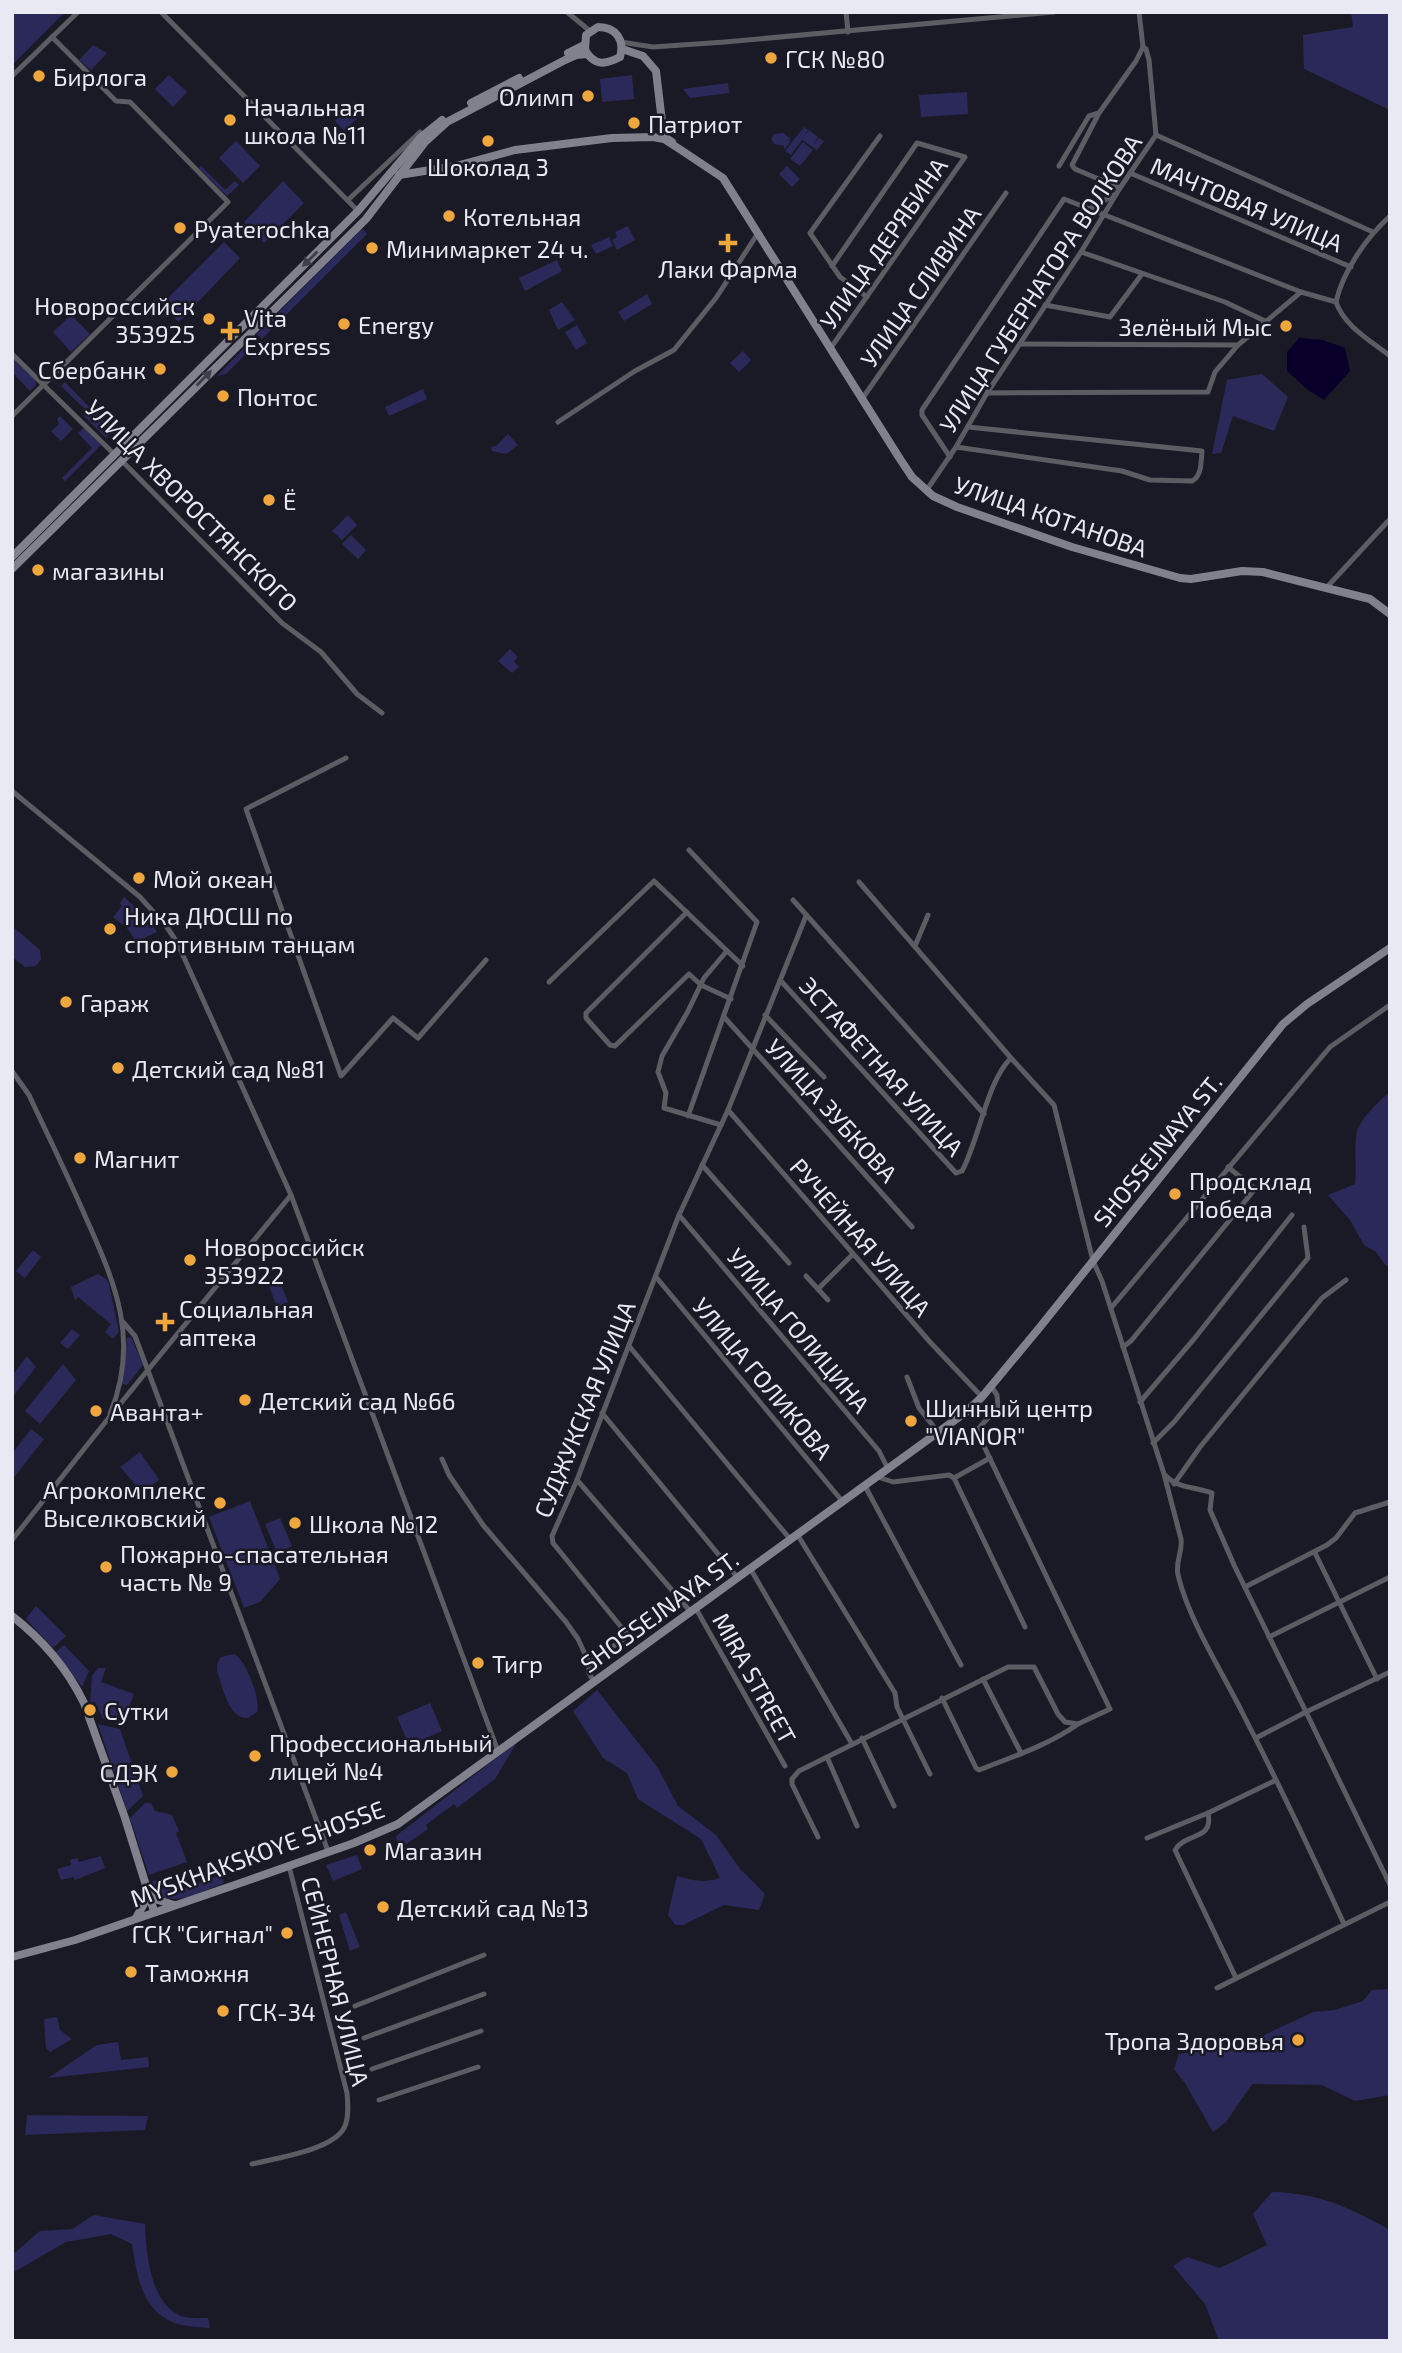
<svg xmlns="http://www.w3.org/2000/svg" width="1402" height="2353" font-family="'Exo 2',sans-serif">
<rect width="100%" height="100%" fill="#1a1a27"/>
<!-- green -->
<g fill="#2b295a">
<path d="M12,12h53l-53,53z"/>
<path d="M1351,12h39v98l-86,-41 -1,-34 50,-8z"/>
<path d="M93,45l14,8 -16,17 -12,-10z"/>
<path d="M169,75l18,17 -14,15 -18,-18z"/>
<path d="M632,75l2,24 -32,3 -2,-23z"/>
<path d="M728,83l1,10 -39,5 -7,-9z"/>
<path d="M967,92l1,22 -47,3 -2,-22z"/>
<path d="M355,101l10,10 -21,20 -9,-10z"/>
<path d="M804,127l4,3 -4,7 5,-7 9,7 -4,7 5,-6 5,3 -7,9 -15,-10 -11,15 -6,-4z"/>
<path d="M783,133l8,6 -4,1 4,1 -7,9v-4l-10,-2 -3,-5 3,-5z"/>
<path d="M236,141l24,25 -17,17 -24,-25z"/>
<path d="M803,142l10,8 -13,16 -10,-7z"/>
<path d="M201,166l24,24 10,-9 4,4 -12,11 -28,-28z"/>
<path d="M787,166l13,13 -8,8 -13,-13z"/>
<path d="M283,181l21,22 -40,40 -20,-21z"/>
<path d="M628,226l7,14 -18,10 -5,-10 5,-3 -2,-5z"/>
<path d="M362,229l5,5 -105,105 -5,-5z"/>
<path d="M609,237l4,9 -17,8 -5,-9z"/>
<path d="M224,242l16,16 -61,64 -18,-17z"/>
<path d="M557,260l5,11 -37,20 -6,-13z"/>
<path d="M647,294l5,10 -28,17 -6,-9z"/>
<path d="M562,302l13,18 -17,10 -9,-20z"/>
<path d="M71,315l19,19 -19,18 -18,-20z"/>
<path d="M577,325l10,18 -11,7 -11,-18z"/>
<path d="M245,347l4,4 -23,23 -9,2z"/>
<path d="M743,351l8,9 -12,12 -9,-9z"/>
<path d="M12,358l23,22 1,5 -6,6 -18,-19z"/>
<path d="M1262,374l26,23 -14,34 -41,-15 -12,37 -9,1 15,-74z"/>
<path d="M65,382l30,31 12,1 4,18 -5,6 -23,-23 4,-4 -26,-25z"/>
<path d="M423,389l4,10 -38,17 -4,-9z"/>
<path d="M60,416l13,13 -12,12 -10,-10 8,-7 -2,-5z"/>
<path d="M84,428l17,17 -36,36 -3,-3 30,-30 -14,-15z"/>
<path d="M508,434l10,11 -12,9 -14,-3 -1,-4 5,-1z"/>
<path d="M348,515l9,10 -15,15 -10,-9z"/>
<path d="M351,535l15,15 -8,9 -16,-15z"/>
<path d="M510,649l8,8 -4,5 5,5 -7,6 -14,-12z"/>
<path d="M124,897l24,22 9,13 -21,10 -8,-13 -15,-12 9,-11 -2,-3z"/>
<path d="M12,926l28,24 1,9 -5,7 -11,1 -13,-10z"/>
<path d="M1390,1092v172l-4,2 -10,-14 -12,-7 -14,-25 -22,-25 27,-11c2,-15 -1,-42 2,-52 3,-13 23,-32 33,-40z"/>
<path d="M33,1250l8,7 -16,21 -9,-7z"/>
<path d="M98,1274l8,5 3,5 10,48 -6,7 -8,-7 6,-8 -33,-27 -3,4 -4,-14z"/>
<path d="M280,1282l8,20 -11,5 -8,-21z"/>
<path d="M72,1329l8,6 -12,14 -8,-6z"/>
<path d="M131,1337l12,28 -16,20 -5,-1 5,-46z"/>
<path d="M27,1356l9,11 -24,31v-22z"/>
<path d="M63,1364l13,16 -36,44 -15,-13z"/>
<path d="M31,1429l13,10 -32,41v-26z"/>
<path d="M140,1452l19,28 -17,12 -22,-25z"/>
<path d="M250,1501l30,78 -20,23 -16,6 -35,-91z"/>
<path d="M280,1518l12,28 -15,7 -12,-29z"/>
<path d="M36,1606l30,30 -13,12 -27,-29z"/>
<path d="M64,1645l25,26 -7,16 -26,-35z"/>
<path d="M234,1654c12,6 27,45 23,58l-9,6c-20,1 -25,-31 -31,-47v-7l4,-7z"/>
<path d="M98,1668h8l-5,14 33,12 -11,30 -20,-5 -8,-17 -5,1 2,-27z"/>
<path d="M597,1690l61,78 20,38 38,29 25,35 24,24 -6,16 -35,-5 -41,20h-8l-7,-10 9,-39c16,5 27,7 43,2l-19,-39 -63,-40 -11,-26 -24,-15 -30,-47z"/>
<path d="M430,1703l12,28 -33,14 -12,-28z"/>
<path d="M98,1724l22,5 23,67 -16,15z"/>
<path d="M517,1742l-22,37 -38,29 -3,-4 -28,21 2,4 -23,16 -8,-3 -1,-6z"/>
<path d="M145,1803h6l4,8 17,4 7,16 -3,2 11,29 -38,13 -19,-57z"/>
<path d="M357,1855l5,14 -29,12 -7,-16z"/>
<path d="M101,1856l4,12 -30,12 -2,-3 -12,3 -4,-11 14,-4 -1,-5 7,-2 2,4z"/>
<path d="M221,1875l3,8c-22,8 -62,32 -73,-1l12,-4 13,10h10z"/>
<path d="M346,1912l14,35 -10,4 -11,-36z"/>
<path d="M1390,1989v106l-35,6 -33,-16 -70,-1 -26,38 -13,10 -28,-49 -11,-14 5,-15 60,-7 74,-35 22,-2 28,-9 9,-11z"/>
<path d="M57,2017l3,13 12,9 -22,13 -4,-4 -2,-29z"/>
<path d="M118,2042l3,18 27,-3 1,10 -101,11 49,-33z"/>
<path d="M27,2115l121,1 -3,14 -120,5z"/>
<path d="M1272,2192c48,1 76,15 118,38v111h-171l-14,-37 -32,-38 14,-9 33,11 47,-23 -14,-31z"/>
<path d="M94,2215l51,9c1,29 5,79 36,92 7,3 20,2 27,2l2,10c-10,-1 -22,-1 -32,-4 -36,-11 -41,-48 -46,-80l-21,-10 -45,8 -54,31v-18l28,-24 32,-2z"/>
</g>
<!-- water -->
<path fill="#08002a" d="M1299,338l24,2 22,8 5,23 -26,29 -16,-10 -21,-19v-19z"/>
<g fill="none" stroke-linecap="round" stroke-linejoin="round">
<!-- street -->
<g stroke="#5c5c63" stroke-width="5">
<path d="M161,12l197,199"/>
<path d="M567,12l23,19"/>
<path d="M846,12l2,20"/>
<path d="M621,42l32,5 72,-5 329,-30"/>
<path d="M12,76l66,-64"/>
<path d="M1099,113l-27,52 3,4 45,19"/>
<path d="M1156,135l217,97"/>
<path d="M1059,166l30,-50 10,-3 37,-52 7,-14"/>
<path d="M1130,173l221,94"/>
<path d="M348,200l72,-68"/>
<path d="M1091,208l25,-14"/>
<path d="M1081,252l144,50 40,19"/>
<path d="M867,297l-27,-20 -30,-44 70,-97"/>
<path d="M1336,302c7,-31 30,-64 54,-86"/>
<path d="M1336,302c8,24 35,39 54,54"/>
<path d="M1045,305l65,12 32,-43"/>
<path d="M1020,344l218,1"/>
<path d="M830,349l135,-192 -48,-14 -85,123"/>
<path d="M12,354l103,101"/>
<path d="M987,393l221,-1 7,-20 23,-27 63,-53"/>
<path d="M862,399l144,-206"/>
<path d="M12,416l216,-214 -98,-100 -14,-1 -64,-64"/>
<path d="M558,422l77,-51 39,-21 42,-52 42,-65"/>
<path d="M956,447l166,24 28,9 42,1c10,-5 9,-20 10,-30l-234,-24"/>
<path d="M950,457l-28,-42v-5l142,-211 237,93 35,10"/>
<path d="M121,460l161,163 39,29 36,42 25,19"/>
<path d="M926,491l30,-44 31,-54 94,-141 39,-64 36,-53 -7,-75 -3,-11 -3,-2 -4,-35"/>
<path d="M1327,587l63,-68"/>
<path d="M346,758l-100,51 95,267 52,-58 25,20 68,-78"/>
<path d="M12,791l128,106 26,29 11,16 114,253 207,556"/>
<path d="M859,882l152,176 43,47 39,156 9,20 62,193 17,65c2,13 -6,22 -3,36 11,46 45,98 66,141 35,68 68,138 100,208"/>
<path d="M793,900l191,214"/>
<path d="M687,912l-101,101v5l24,27 5,1 74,-72 12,11 30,14"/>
<path d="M915,946l13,-31"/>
<path d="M780,980l176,193 6,-2c17,-31 25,-90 49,-113"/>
<path d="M549,982l105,-101 89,85"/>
<path d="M765,1015l59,62"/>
<path d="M725,1018l187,209"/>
<path d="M12,1071l17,24c19,41 39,81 57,123 30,67 54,123 24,196"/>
<path d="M728,1110l202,232 52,55"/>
<path d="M688,1116l69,-194 -68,-72"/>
<path d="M721,1125l-57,-17 2,-15 -8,-21 4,-16 25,-43 17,-35 22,-26"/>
<path d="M702,1165l87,98"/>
<path d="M679,1215l200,236 9,18"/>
<path d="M806,1276l22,24"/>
<path d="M656,1277l187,225"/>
<path d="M818,1289l35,-35"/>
<path d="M1111,1308l219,-261 60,-42"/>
<path d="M123,1322l12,14 193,515"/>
<path d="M629,1346l161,193"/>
<path d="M1123,1347l8,-6 124,-152 -27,-22"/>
<path d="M907,1377l12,31 19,24"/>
<path d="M1140,1402l54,-63 98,-124"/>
<path d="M602,1413l135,164"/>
<path d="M1153,1443l21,-21 134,-164 -4,-31"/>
<path d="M442,1459l7,16 34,50 83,97 12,17 11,24 36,-25 1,-5 -73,-90 -1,-7 25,-56 102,-265 49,-105 78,-194"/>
<path d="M1166,1476c11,12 30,11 46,17l-2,17 24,55 72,147 -50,26"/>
<path d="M878,1477l15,5 56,-7 5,3 71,149"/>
<path d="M954,1478l36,-20"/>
<path d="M577,1480l113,131"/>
<path d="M1174,1484l26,-37 122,-149 24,-18"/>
<path d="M865,1486l96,179"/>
<path d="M797,1534l98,159 2,14 33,67"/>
<path d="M12,1540l95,-120 184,-225"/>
<path d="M1315,1553l62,126"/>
<path d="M750,1568l102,176"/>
<path d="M1245,1587l82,-42 9,-7 19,-25 35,-11"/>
<path d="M695,1607l90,159"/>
<path d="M1269,1637l121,-60"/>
<path d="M589,1663v10l5,9"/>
<path d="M1390,1672l-84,40 84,173"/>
<path d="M983,1679l38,74"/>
<path d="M942,1698l34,70 3,2c33,-13 70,-25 99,-46"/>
<path d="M862,1738l32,68"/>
<path d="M827,1757l30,69"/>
<path d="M1208,1813c6,28 -22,19 -33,37l61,128"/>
<path d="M818,1837l-26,-53v-5l7,-8 209,-104h26l24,47 7,8 13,2 32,-15 -129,-269 -2,-12 19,-21 -1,-12 -6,-9"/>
<path d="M1147,1838l61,-25 68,-33"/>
<path d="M1217,1988l173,-86"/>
<path d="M355,2006l129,-51"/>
<path d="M364,2038l120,-44"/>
<path d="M372,2069l109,-38"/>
<path d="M379,2100l99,-33"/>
<path d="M252,2164c24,-6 83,-14 93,-38 4,-10 3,-22 2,-33l-58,-227"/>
</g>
<!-- secondary -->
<g stroke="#80818c" stroke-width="8">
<path d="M598,27c18,0 27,13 22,30 -15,8 -26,9 -35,-7l1,-15z"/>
<path d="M622,49l21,7 13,15 7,59 2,7 7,5"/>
<path d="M568,53l16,-8"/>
<path d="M471,103l48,-25"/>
<path d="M399,175l57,-9 59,-16 97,-12 41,-1 11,2 17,11 42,28 177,281 12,18 21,19 24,11 115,40 108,31 11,1 51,-8 21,1 107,27 20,15"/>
<path d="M12,557l346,-346 63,-74 21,-17"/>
<path d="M12,569l354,-350 59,-77 22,-20 118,-62 11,-5 11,-1"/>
<path d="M12,1616c31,24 55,52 72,87l41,115 29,93"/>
<path d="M150,1891l8,9 16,5"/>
<path d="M136,1918l9,-16v-10"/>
<path d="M12,1957l63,-17 177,-61 102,-36 44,-19 568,-412 16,-15 58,-70 243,-303 24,-20 83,-56"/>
</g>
</g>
<!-- one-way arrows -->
<defs><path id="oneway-solid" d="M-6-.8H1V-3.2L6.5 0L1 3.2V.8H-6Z" transform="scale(1.75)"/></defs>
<g fill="#3e3e4a">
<use href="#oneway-solid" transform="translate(310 259) rotate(135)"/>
<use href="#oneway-solid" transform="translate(204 378) rotate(-45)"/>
</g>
<!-- markers -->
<g fill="#efa73d" stroke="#1a1a27" stroke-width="2.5">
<circle cx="771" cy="58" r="7"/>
<circle cx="39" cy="76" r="7"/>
<circle cx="588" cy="96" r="7"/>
<circle cx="230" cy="120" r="7"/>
<circle cx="634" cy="123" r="7"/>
<circle cx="488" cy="141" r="7"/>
<circle cx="449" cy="216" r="7"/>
<circle cx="180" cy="228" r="7"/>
<path d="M724.5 232.5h7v7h7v7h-7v7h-7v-7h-7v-7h7z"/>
<circle cx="372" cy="248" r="7"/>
<circle cx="209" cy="319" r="7"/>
<circle cx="344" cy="324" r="7"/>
<circle cx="1286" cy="326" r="7"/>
<path d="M226.5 320.5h7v7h7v7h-7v7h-7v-7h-7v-7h7z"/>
<circle cx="160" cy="369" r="7"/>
<circle cx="223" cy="396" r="7"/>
<circle cx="269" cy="500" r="7"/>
<circle cx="38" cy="570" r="7"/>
<circle cx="139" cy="878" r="7"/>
<circle cx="110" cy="929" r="7"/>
<circle cx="66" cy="1002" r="7"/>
<circle cx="118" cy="1068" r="7"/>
<circle cx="80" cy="1158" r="7"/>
<circle cx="1175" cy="1194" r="7"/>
<circle cx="190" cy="1260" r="7"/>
<path d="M161.5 1311.5h7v7h7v7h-7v7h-7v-7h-7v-7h7z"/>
<circle cx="245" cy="1400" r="7"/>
<circle cx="96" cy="1411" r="7"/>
<circle cx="911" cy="1421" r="7"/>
<circle cx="220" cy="1503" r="7"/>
<circle cx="295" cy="1523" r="7"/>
<circle cx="106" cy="1567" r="7"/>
<circle cx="478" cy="1663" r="7"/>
<circle cx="90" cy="1710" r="7"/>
<circle cx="255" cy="1756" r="7"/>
<circle cx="172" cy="1772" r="7"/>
<circle cx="370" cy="1850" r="7"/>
<circle cx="383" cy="1907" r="7"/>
<circle cx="287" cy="1933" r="7"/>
<circle cx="131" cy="1972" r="7"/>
<circle cx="223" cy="2011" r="7"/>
<circle cx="1298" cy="2040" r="7"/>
</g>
<g text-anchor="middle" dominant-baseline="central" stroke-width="5" stroke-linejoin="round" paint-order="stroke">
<!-- poi labels -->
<g font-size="24" fill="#e8e9f2" stroke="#1a1a27" text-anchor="start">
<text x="785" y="58">ГСК №80</text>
<text x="53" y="76">Бирлога</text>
<text x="574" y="96" text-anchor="end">Олимп</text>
<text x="244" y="106">Начальная<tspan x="244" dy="28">школа №11</tspan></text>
<text x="648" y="123">Патриот</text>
<text x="488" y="166" text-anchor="middle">Шоколад 3</text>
<text x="463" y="216">Котельная</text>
<text x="194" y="228">Pyaterochka</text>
<text x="386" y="248">Минимаркет 24 ч.</text>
<text x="728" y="268" text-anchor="middle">Лаки Фарма</text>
<text x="195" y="305" text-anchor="end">Новороссийск<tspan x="195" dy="28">353925</tspan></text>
<text x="244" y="317">Vita<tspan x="244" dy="28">Express</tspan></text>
<text x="358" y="324">Energy</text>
<text x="1272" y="326" text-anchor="end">Зелёный Мыс</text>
<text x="146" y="369" text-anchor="end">Сбербанк</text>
<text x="237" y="396">Понтос</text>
<text x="283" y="500">Ё</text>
<text x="52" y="570">магазины</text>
<text x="153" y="878">Мой океан</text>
<text x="124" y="915">Ника ДЮСШ по<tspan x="124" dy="28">спортивным танцам</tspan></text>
<text x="80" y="1002">Гараж</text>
<text x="132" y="1068">Детский сад №81</text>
<text x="94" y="1158">Магнит</text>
<text x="1189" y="1180">Продсклад<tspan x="1189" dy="28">Победа</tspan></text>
<text x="204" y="1246">Новороссийск<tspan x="204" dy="28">353922</tspan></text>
<text x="179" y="1308">Социальная<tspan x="179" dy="28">аптека</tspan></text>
<text x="259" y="1400">Детский сад №66</text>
<text x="925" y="1407">Шинный центр<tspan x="925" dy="28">"VIANOR"</tspan></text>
<text x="110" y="1411">Аванта+</text>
<text x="206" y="1489" text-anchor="end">Агрокомплекс<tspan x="206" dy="28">Выселковский</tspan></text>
<text x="309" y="1523">Школа №12</text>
<text x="120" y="1553">Пожарно-спасательная<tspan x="120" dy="28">часть № 9</tspan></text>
<text x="492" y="1663">Тигр</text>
<text x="104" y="1710">Сутки</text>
<text x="269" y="1742">Профессиональный<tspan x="269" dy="28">лицей №4</tspan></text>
<text x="158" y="1772" text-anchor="end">СДЭК</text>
<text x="384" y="1850">Магазин</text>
<text x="397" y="1907">Детский сад №13</text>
<text x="273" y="1933" text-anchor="end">ГСК "Сигнал"</text>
<text x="145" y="1972">Таможня</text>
<text x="237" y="2011">ГСК-34</text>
<text x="1284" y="2040" text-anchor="end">Тропа Здоровья</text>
</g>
<!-- street labels -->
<g font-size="24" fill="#e8e9f2" stroke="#1a1a27">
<text transform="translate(1247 204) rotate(23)">МАЧТОВАЯ УЛИЦА</text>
<text transform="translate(883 243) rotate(-55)">УЛИЦА ДЕРЯБИНА</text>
<text transform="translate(1040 283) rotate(-57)">УЛИЦА ГУБЕРНАТОРА ВОЛКОВА</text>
<text transform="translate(920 286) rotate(-55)">УЛИЦА СЛИВИНА</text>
<text transform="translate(192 505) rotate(45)">УЛИЦА ХВОРОСТЯНСКОГО</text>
<text transform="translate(1051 516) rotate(19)">УЛИЦА КОТАНОВА</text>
<text transform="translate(882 1066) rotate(48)">ЭСТАФЕТНАЯ УЛИЦА</text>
<text transform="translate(832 1110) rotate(48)">УЛИЦА ЗУБКОВА</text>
<text transform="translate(1157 1150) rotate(-51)">SHOSSEJNAYA ST.</text>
<text transform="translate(861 1237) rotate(49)">РУЧЕЙНАЯ УЛИЦА</text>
<text transform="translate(799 1330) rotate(50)">УЛИЦА ГОЛИЦИНА</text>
<text transform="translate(763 1378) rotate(50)">УЛИЦА ГОЛИКОВА</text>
<text transform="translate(584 1409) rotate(-68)">СУДЖУКСКАЯ УЛИЦА</text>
<text transform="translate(659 1611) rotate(-36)">SHOSSEJNAYA ST.</text>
<text transform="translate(755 1678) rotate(61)">MIRA STREET</text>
<text transform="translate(257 1853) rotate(-20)">MYSKHAKSKOYE SHOSSE</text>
<text transform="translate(336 1981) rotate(76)">СЕЙНЕРНАЯ УЛИЦА</text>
</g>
</g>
<!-- border -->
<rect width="1402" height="2353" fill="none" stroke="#e8e9f2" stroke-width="28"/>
</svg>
